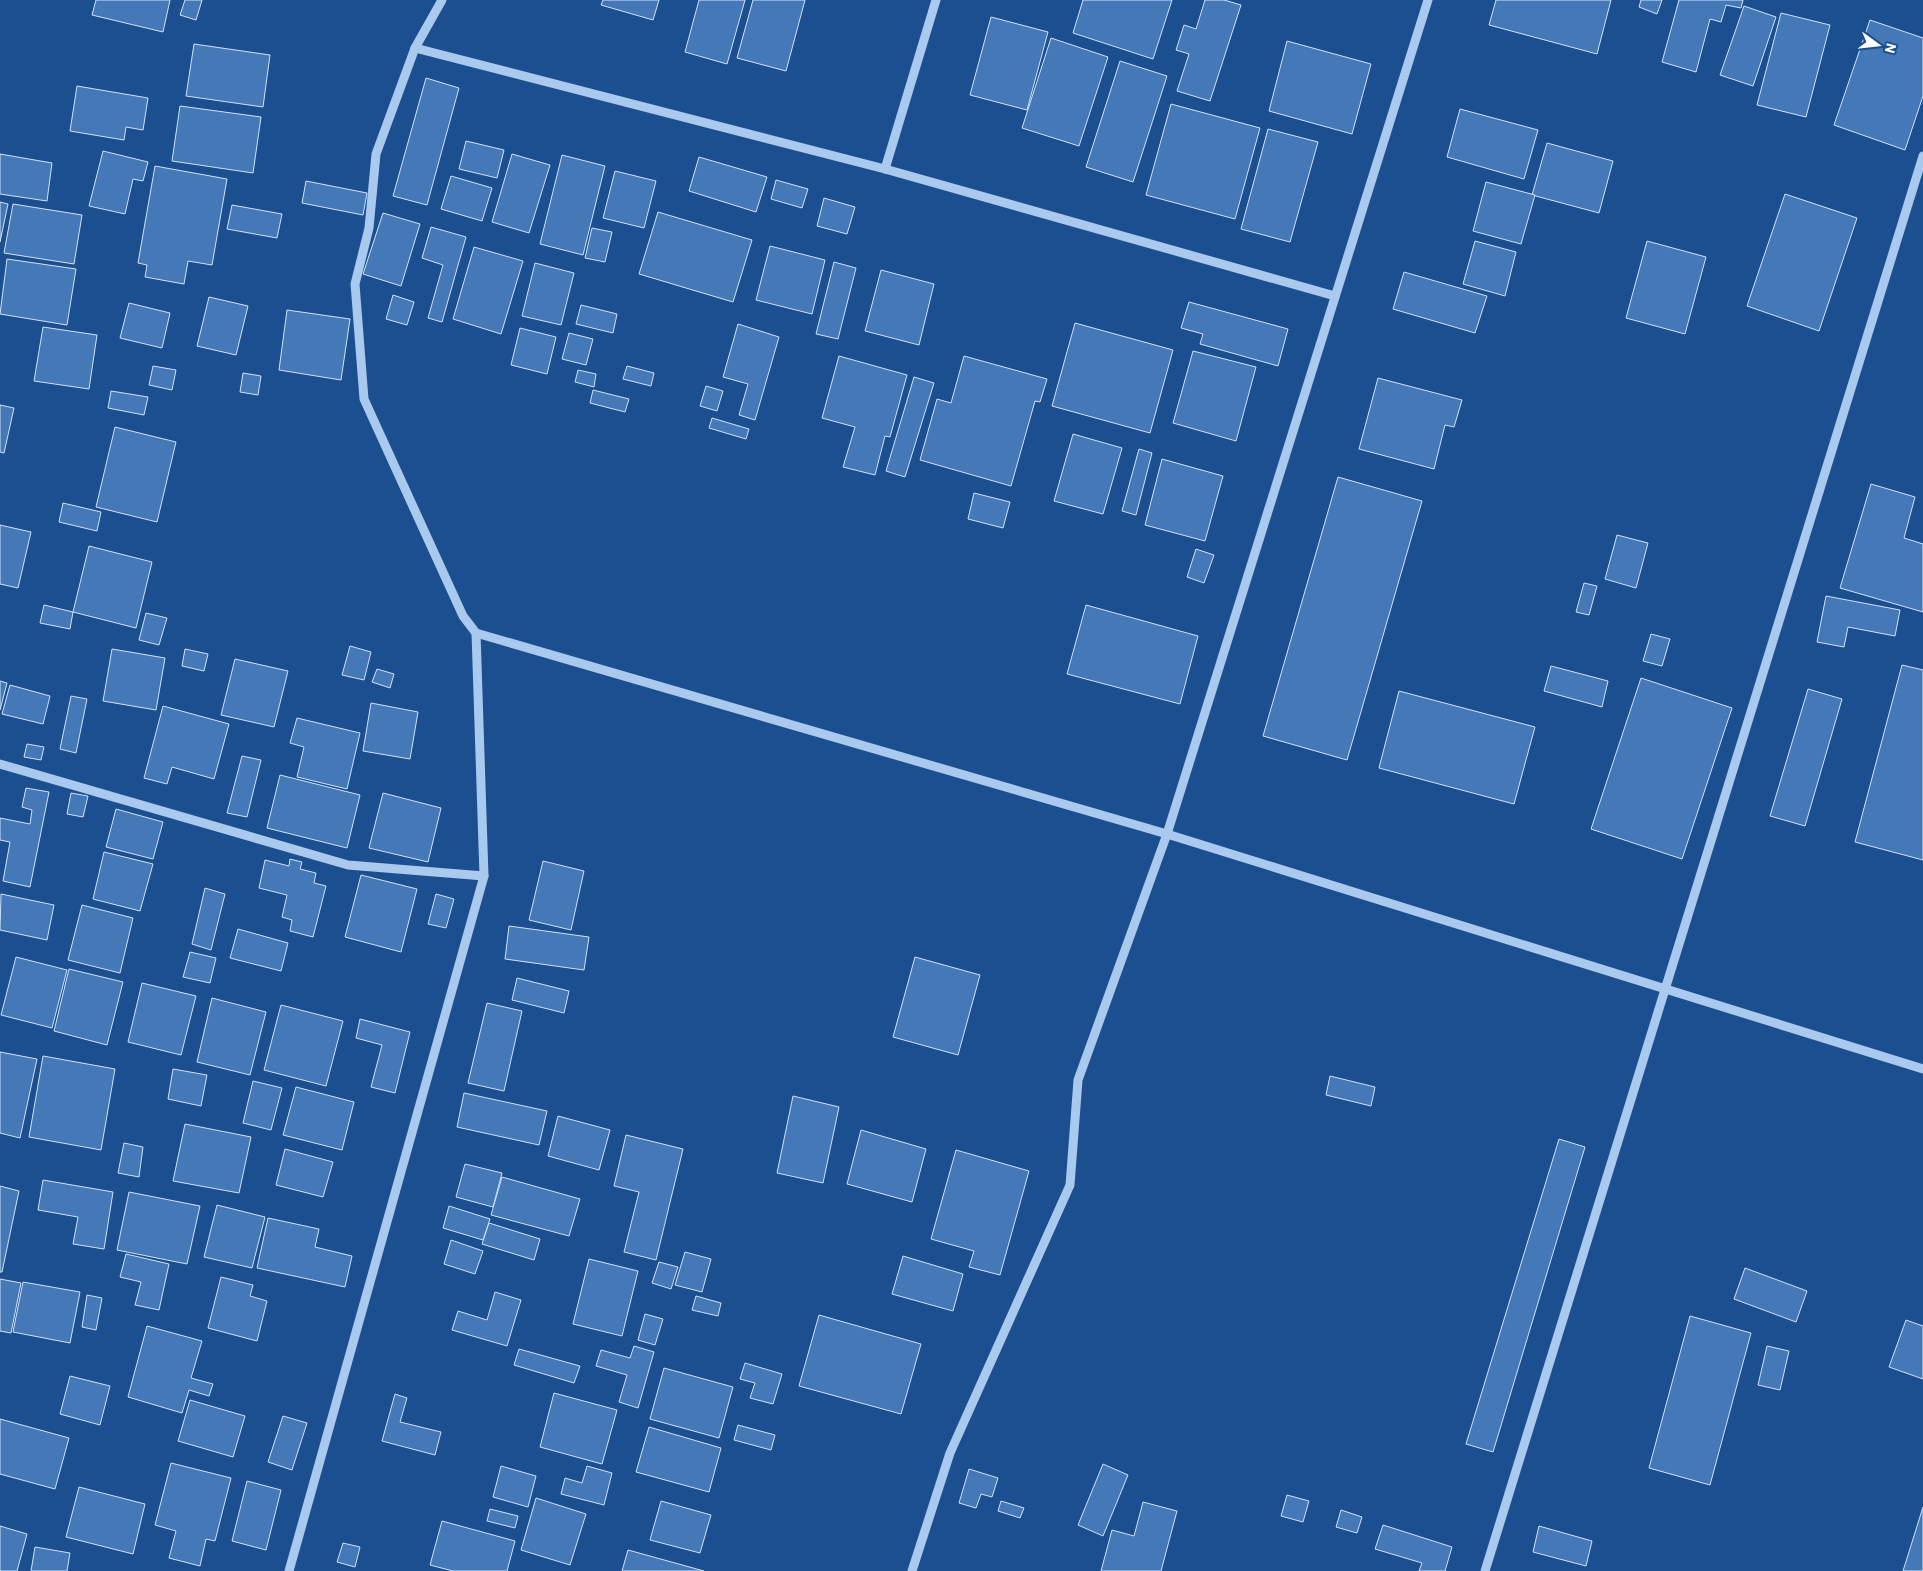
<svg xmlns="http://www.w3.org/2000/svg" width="1923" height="1571" font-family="Barlow,sans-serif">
<rect width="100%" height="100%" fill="#1b4f8f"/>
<!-- building -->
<g fill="#4478b7" stroke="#cfe3fa">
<path d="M96,0h74l-7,32 -71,-17z"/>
<path d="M185,0h17l-6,20 -16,-5z"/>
<path d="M603,0h56l-6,20 -52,-15z"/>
<path d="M699,0h46l-18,64 -42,-12z"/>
<path d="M753,0h52l-19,71 -49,-13z"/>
<path d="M1083,0h89l-19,59 -80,-26z"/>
<path d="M1205,0h19l17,5 -31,96 -33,-10 12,-37 -13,-4 8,-25 12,4z"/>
<path d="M1496,0h115l-14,54 -108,-29z"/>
<path d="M1641,0h21l-5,14 -18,-7z"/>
<path d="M1679,0h64l-2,8 -15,-3 -5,17 -11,-3 -14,53 -34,-10z"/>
<path d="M1744,6l32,11 -23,69 -33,-11z"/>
<path d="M1781,13l49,12 -24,92 -49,-12z"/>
<path d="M991,17l57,15 -21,78 -57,-15z"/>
<path d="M1870,20l53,18v58l-18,54 -71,-25z"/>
<path d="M1051,38l57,19 -29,89 -57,-18z"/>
<path d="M1287,41l84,23 -19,70 -83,-23z"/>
<path d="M194,44l76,11 -7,52 -77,-11z"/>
<path d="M1120,61l47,15 -34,106 -47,-15z"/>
<path d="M426,78l33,10 -32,117 -34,-9z"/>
<path d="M77,86l71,12 -5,32 -17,-3 -2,13 -54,-9z"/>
<path d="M1171,104l89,24 -25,91 -89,-24z"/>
<path d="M180,106l81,11 -8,56 -81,-12z"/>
<path d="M1460,109l78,21 -14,49 -77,-22z"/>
<path d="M1268,129l50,13 -28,100 -49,-13z"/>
<path d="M466,141l38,9 -7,28 -38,-9z"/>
<path d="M1547,143l66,18 -14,52 -67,-18z"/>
<path d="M103,151l45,11 -5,19 -10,-2 -8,35 -36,-8z"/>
<path d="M0,154l52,9 -5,38 -47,-7z"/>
<path d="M512,154l38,11 -21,68 -37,-11z"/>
<path d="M562,155l43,11 -22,89 -43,-11z"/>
<path d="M699,157l68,20 -11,35 -67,-21z"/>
<path d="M155,166l72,13 -15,86 -24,-4 -4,23 -39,-7 2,-12 -9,-2z"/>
<path d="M615,171l41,10 -12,47 -41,-10z"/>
<path d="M451,176l41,12 -10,33 -41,-12z"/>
<path d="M776,180l32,9 -6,19 -31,-9z"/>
<path d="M306,181l61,12 -4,22 -61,-12z"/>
<path d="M1486,182l49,13 -14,49 -48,-13z"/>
<path d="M1785,194l72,24 -38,113 -72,-25z"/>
<path d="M824,198l31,9 -8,27 -30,-8z"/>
<path d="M0,202l8,2 -8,38z"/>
<path d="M13,204l69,11 -8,49 -70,-11z"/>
<path d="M232,205l50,9 -5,24 -50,-9z"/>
<path d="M658,212l94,28 -19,62 -94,-28z"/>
<path d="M383,213l37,11 -19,62 -38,-12z"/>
<path d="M431,227l35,10 -24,85 -14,-4 15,-53 -21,-7z"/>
<path d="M592,228l20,4 -7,30 -20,-4z"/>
<path d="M1475,241l41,11 -11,44 -42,-12z"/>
<path d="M1647,241l59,16 -21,77 -59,-16z"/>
<path d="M770,246l55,14 -13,54 -56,-14z"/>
<path d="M474,247l49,14 -22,73 -48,-15z"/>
<path d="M7,259l69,10 -9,56 -67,-11z"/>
<path d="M834,262l22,6 -18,71 -22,-5z"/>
<path d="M535,263l39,10 -13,52 -39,-9z"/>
<path d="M881,270l53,14 -15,61 -54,-14z"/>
<path d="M1404,272l83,24 -12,37 -82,-24z"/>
<path d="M393,295l21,7 -7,23 -21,-6z"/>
<path d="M209,297l39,9 -12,49 -39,-9z"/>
<path d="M1189,302l99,27 -10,37 -78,-22 3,-10 -22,-6z"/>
<path d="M129,303l41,10 -8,35 -42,-10z"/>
<path d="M581,305l36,9 -4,19 -37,-9z"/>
<path d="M287,310l63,9 -9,61 -62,-10z"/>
<path d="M1075,323l98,27 -23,83 -98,-27z"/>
<path d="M738,324l41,13 -24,83 -16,-5 9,-31 -25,-7z"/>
<path d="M43,327l54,8 -8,54 -55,-8z"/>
<path d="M520,328l36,9 -9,37 -36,-9z"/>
<path d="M569,333l24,6 -7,26 -24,-6z"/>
<path d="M1193,351l63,16 -20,74 -63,-18z"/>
<path d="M839,356l68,19 -17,62 -5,-1 -10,39 -32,-8 12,-40 -33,-9z"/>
<path d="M964,356l83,23 -7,23 -5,-1 -24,85 -91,-26 17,-61 14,4z"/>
<path d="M153,366l23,4 -4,20 -23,-5z"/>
<path d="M627,366l27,7 -3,13 -28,-7z"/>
<path d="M578,370l18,4 -2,13 -19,-5z"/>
<path d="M243,373l18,3 -3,19 -18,-3z"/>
<path d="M914,377l20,6 -29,94 -19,-6z"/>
<path d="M1378,378l84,22 -8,27 -9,-2 -11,44 -75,-20z"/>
<path d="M706,386l17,5 -6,20 -17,-5z"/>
<path d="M593,390l36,9 -4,13 -35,-9z"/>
<path d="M111,391l37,6 -4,18 -36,-7z"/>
<path d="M0,405l14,3 -10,45 -4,-1z"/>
<path d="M712,418l37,11 -3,10 -37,-11z"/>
<path d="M115,427l61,15 -19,80 -61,-15z"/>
<path d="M1073,434l49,14 -19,66 -49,-13z"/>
<path d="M1139,449l13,4 -16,62 -14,-4z"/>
<path d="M1162,459l61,17 -18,65 -60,-16z"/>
<path d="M1338,477l84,24 -75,259 -84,-24z"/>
<path d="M1871,484l44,13 -11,41 19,6v68l-83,-24z"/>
<path d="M974,493l36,9 -7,26 -35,-9z"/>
<path d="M63,503l38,9 -4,19 -38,-9z"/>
<path d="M0,525l31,7 -13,56 -18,-4z"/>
<path d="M1617,535l31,8 -12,45 -31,-9z"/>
<path d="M89,546l63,16 -16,66 -63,-16z"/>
<path d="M1196,549l18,6 -10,28 -17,-6z"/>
<path d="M1584,583l13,3 -8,29 -13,-3z"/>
<path d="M1826,596l74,14 -5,26 -47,-9 -4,20 -27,-5z"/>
<path d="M44,605l29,7 -3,17 -30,-6z"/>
<path d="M1086,605l112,31 -18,68 -113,-30z"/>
<path d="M146,613l21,5 -8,27 -20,-5z"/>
<path d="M1651,634l19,5 -8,27 -19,-5z"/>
<path d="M350,646l21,6 -7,28 -22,-5z"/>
<path d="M112,649l53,9 -9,52 -53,-9z"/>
<path d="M185,649l23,5 -4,17 -22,-5z"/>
<path d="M235,659l53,12 -14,56 -53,-12z"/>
<path d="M1902,665l21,5v190l-68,-18z"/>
<path d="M1551,666l57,15 -6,26 -58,-16z"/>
<path d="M377,669l17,5 -4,14 -18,-6z"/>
<path d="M1641,678l91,30 -50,151 -91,-30z"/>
<path d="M0,681l7,2 -7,27z"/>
<path d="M10,685l40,11 -7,28 -41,-10z"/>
<path d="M1808,689l34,10 -37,127 -35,-10z"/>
<path d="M1399,691l136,36 -21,77 -135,-36z"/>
<path d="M71,696l16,3 -11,54 -16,-4z"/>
<path d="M371,703l47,9 -8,47 -47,-8z"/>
<path d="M163,706l66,18 -15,55 -42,-12 -5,17 -23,-6z"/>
<path d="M297,718l63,15 -13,56 -50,-12 7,-30 -14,-4z"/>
<path d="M27,744l17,3 -3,13 -17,-3z"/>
<path d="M242,756l19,4 -14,57 -20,-4z"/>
<path d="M280,775l80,20 -13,53 -80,-20z"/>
<path d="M26,788l23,4 -19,95 -27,-6 7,-39 -10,-2v-22l30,6 2,-14 -10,-3z"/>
<path d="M71,793l17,3 -5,21 -16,-3z"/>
<path d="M383,793l58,15 -13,54 -59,-14z"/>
<path d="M116,809l47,13 -10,37 -47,-12z"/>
<path d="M104,852l49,12 -13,47 -47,-12z"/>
<path d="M290,859l12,3 -2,7 16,4 -2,10 12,3 -13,51 -23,-6 2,-11 -10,-3 5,-22 -28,-7 6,-28 24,6z"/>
<path d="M543,861l41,10 -13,59 -42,-10z"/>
<path d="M361,875l56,14 -16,63 -56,-15z"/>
<path d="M205,888l20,6 -14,56 -19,-6z"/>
<path d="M1,894l53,11 -7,35 -47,-10z"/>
<path d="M436,894l18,5 -8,29 -18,-4z"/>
<path d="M82,905l51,13 -13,55 -52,-13z"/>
<path d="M509,926l80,11 -5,33 -79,-11z"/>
<path d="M238,929l50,14 -7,28 -51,-13z"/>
<path d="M190,952l26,6 -6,25 -27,-6z"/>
<path d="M16,957l51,13 -15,58 -51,-13z"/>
<path d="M915,957l65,18 -22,80 -65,-18z"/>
<path d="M69,969l54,13 -16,63 -53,-14z"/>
<path d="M517,978l52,13 -5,22 -52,-13z"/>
<path d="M142,983l54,13 -15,59 -53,-13z"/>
<path d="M212,998l54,14 -16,63 -53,-13z"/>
<path d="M487,1003l35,8 -18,80 -36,-8z"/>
<path d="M281,1005l62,16 -17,65 -62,-16z"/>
<path d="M360,1019l50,13 -15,61 -24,-6 11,-42 -26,-7z"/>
<path d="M0,1052l37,7 -17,79 -20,-5z"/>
<path d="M43,1056l72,13 -14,81 -72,-13z"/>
<path d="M173,1069l34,6 -6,31 -33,-7z"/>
<path d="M1330,1076l45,11 -4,19 -45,-11z"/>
<path d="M253,1081l29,7 -11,42 -28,-7z"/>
<path d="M296,1087l58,15 -12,48 -59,-15z"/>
<path d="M464,1093l83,18 -8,34 -82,-18z"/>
<path d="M793,1096l46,11 -16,76 -46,-10z"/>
<path d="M558,1116l52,14 -11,40 -51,-14z"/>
<path d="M185,1124l66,13 -12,56 -66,-12z"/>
<path d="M861,1130l65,19 -14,53 -65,-18z"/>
<path d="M626,1135l57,14 -27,111 -32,-8 15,-60 -25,-6z"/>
<path d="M1559,1139l26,8 -92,305 -27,-8z"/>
<path d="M124,1143l19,4 -4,30 -21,-4z"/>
<path d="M285,1149l48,13 -10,35 -47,-12z"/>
<path d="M956,1150l73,21 -29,104 -31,-8 5,-16 -43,-12z"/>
<path d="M465,1164l37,9 -9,34 -37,-10z"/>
<path d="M502,1177l78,22 -11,37 -78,-21z"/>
<path d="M43,1180l70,12 -9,57 -31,-5 5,-27 -40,-7z"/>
<path d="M0,1186l19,5 -17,81h-2z"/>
<path d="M129,1192l71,14 -13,58 -70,-14z"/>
<path d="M217,1205l48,12 -13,51 -48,-11z"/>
<path d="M449,1206l41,13 -7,21 -40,-12z"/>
<path d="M268,1218l51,11 -4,18 37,9 -7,31 -88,-19z"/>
<path d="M489,1223l51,16 -6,21 -52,-16z"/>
<path d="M451,1240l32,11 -8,23 -31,-10z"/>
<path d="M685,1252l26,7 -9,33 -27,-7z"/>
<path d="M126,1254l43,10 -10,46 -24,-5 6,-23 -21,-5z"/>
<path d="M903,1256l60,18 -10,37 -61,-17z"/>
<path d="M589,1259l49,12 -16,65 -49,-12z"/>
<path d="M659,1262l19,5 -7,22 -19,-6z"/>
<path d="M1745,1268l62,23 -11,31 -62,-23z"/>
<path d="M221,1277l32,8 -3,11 17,5 -10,40 -49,-13z"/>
<path d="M0,1279l21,4 -10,50 -11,-2z"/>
<path d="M23,1282l57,10 -10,51 -57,-11z"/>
<path d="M495,1292l26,8 -14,46 -55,-16 6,-19 29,9z"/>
<path d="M87,1295l15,3 -6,32 -14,-3z"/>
<path d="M696,1296l25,7 -3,13 -26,-6z"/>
<path d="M645,1314l18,5 -8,26 -17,-5z"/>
<path d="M819,1315l102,29 -20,70 -102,-28z"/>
<path d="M1690,1316l61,17 -41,152 -61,-17z"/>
<path d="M1906,1320l17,6v53l-34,-12z"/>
<path d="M147,1326l55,15 -11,37 22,6 -4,12 -20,-6 -7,23 -54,-16z"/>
<path d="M634,1346l20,6 -16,56 -19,-6 8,-27 -31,-9 5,-16 29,8z"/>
<path d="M1767,1346l22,5 -9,39 -22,-5z"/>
<path d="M519,1349l61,17 -6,17 -60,-18z"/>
<path d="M745,1363l37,11 -9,30 -23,-6 5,-15 -15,-4z"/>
<path d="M664,1368l69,19 -14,51 -69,-19z"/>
<path d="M70,1376l40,10 -10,39 -40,-11z"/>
<path d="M554,1393l63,17 -15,54 -62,-17z"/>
<path d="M395,1394l12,4 -7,24 41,10 -6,23 -53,-14z"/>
<path d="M190,1400l55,16 -12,41 -55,-16z"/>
<path d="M283,1416l24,7 -15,47 -24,-8z"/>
<path d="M0,1419l69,19 -14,51 -55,-15z"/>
<path d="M738,1425l37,10 -4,15 -37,-10z"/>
<path d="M649,1427l72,21 -12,44 -73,-20z"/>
<path d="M171,1463l60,15 -16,63 -9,-2 -6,27 -31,-8 7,-27 -21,-6z"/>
<path d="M1103,1464l25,11 -25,61 -25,-11z"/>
<path d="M501,1466l35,10 -8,31 -35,-10z"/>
<path d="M587,1466l25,7 -8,32 -43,-11 4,-16 17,5z"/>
<path d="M969,1469l29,9 -6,19 -11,-3 -5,14 -17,-5z"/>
<path d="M247,1481l34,9 -15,60 -34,-9z"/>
<path d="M79,1487l66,17 -12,50 -67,-17z"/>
<path d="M1287,1495l22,6 -6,21 -22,-6z"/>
<path d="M536,1498l50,16 -16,51 -49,-15z"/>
<path d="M661,1501l50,14 -11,38 -50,-13z"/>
<path d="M1001,1501l23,7 -4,10 -22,-7z"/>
<path d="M1143,1502l34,9 -16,60h-60l11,-41 22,6z"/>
<path d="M1923,1507v64h-20z"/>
<path d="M490,1509l28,7 -3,12 -28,-7z"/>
<path d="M1341,1510l21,7 -5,16 -21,-6z"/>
<path d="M442,1521l73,20 -8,30h-54l-23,-6z"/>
<path d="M1383,1525l69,22 -7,24h-26l3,-8 -47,-14z"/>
<path d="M0,1526l27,8 -10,37h-17z"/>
<path d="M1539,1526l53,15 -6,25 -53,-14z"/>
<path d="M343,1543l17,4 -5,20 -18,-5z"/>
<path d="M35,1547l35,6 -3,18h-36z"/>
<path d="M628,1550l76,21h-82z"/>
</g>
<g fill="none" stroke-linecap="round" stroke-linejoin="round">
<!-- minor -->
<g stroke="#a9c9ee" stroke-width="9">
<path d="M442,0l-27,48 -39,106 -7,74 -14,56 9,115 99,217 13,17 691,201 756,235"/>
<path d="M415,48l470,121 450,127"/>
<path d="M885,169l51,-169"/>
<path d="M0,764l348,101 136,11"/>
<path d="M289,1571l195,-695 -8,-243"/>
<path d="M912,1571l38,-118 120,-268 8,-105 89,-246 261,-834"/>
<path d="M1485,1571l438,-1415"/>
</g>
</g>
<!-- north arrow -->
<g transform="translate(1878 45) rotate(105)" stroke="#1b4f8f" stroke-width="4" paint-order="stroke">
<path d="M0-4L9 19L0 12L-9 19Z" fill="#ffffff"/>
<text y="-8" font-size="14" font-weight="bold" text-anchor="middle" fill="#ffffff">N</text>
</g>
</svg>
